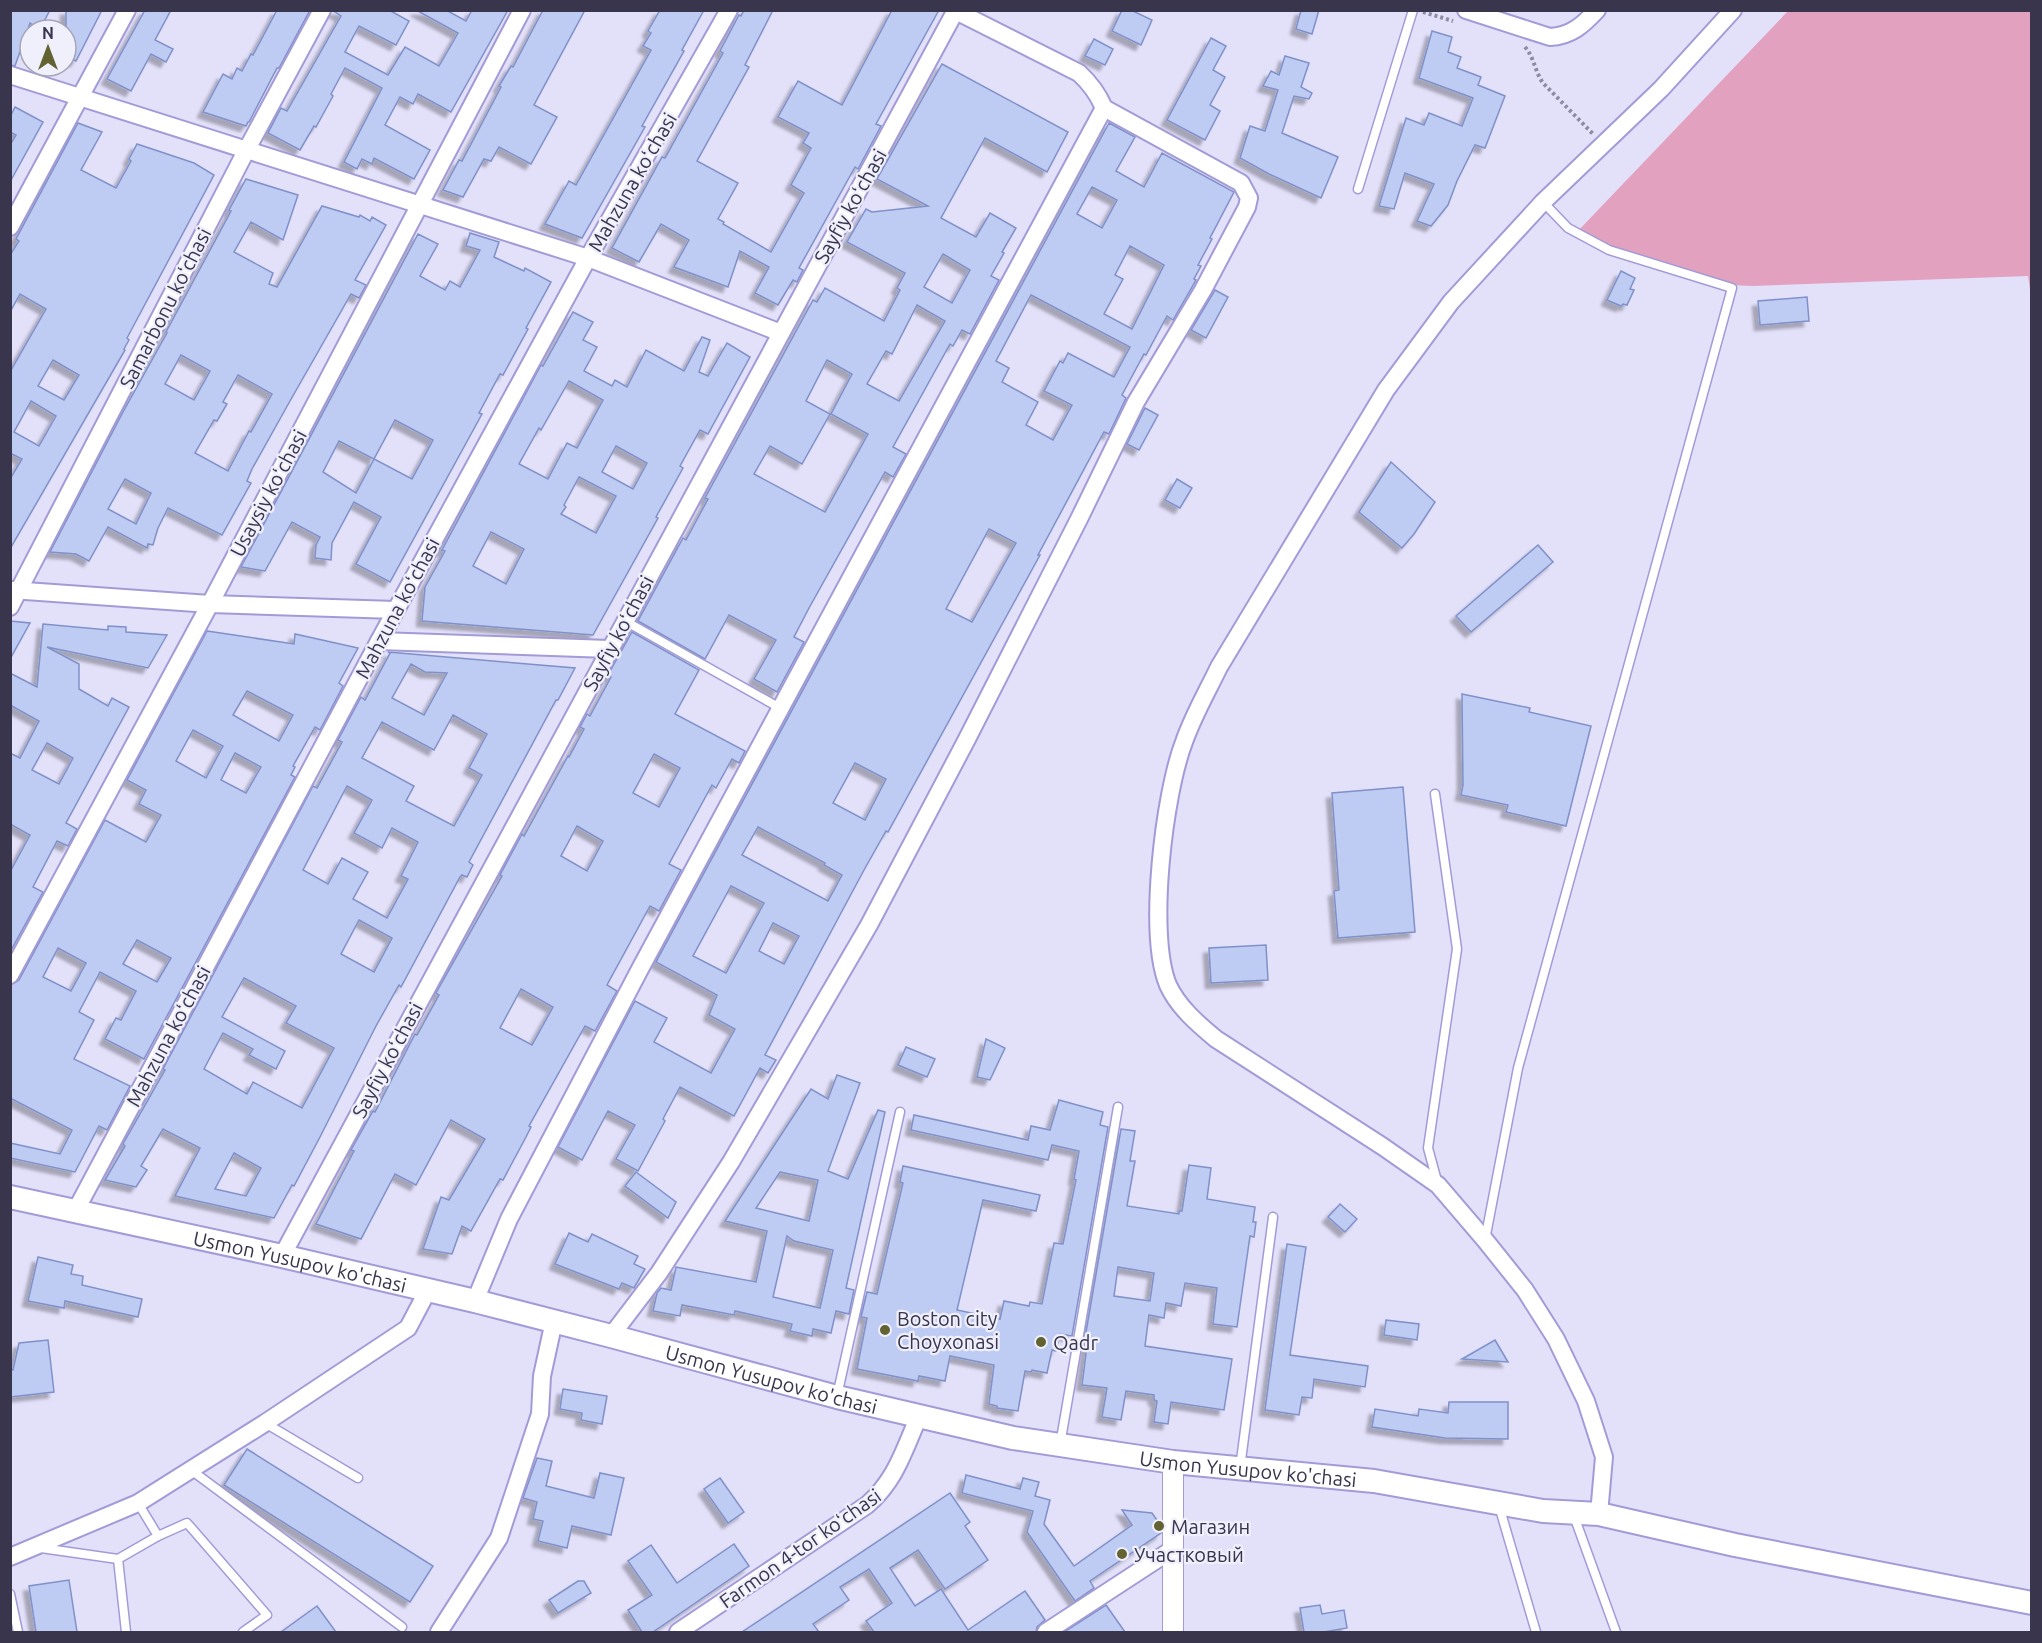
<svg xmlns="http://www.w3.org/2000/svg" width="2042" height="1643" font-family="Ubuntu,sans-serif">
<defs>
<filter id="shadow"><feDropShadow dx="-5.5" dy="5.5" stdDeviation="1.5" flood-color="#0004"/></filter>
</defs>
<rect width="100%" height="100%" fill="#e3e0fa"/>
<!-- green -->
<path fill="#e2a1bf" d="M1788,11h243v285l-3,-20 -275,10 -46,-2 -105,-33 -25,-19z"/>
<!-- building -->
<g fill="#becbf2" stroke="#7f91c9" stroke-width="1.5" fill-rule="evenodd" filter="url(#shadow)">
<path d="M10,10h40l-10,19 -10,-6 -15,43 -5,-1z"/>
<path d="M66,10h36l-26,51 -10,-5z"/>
<path d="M145,10h26l-16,30 18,9 -7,13 -15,-8 -20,37 -24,-12z"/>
<path d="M277,10h33l-31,58h-2l-28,54h-1l-2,4 -43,-14 20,-38 9,5 5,-11 5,3 9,-17 2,1z"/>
<path d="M332,10h57l20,11 -13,24 -37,-19 -14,26 43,23 17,-28 34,19 19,-33 -42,-23h30l20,11 6,-11h36l-57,102 -33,-18 -5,10 -13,-7 -15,28 45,25 -16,29 -40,-21 -2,6 -10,-5 -5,10 -13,-7 38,-74 -37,-20 -14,26 2,2 -17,31 -2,-1 -14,24 -32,-17 13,-25 6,3 54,-95z"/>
<path d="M543,10h42l-51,95 23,12 -26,47 -32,-17 -8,14 -7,-2 -21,38 -20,-7 16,-30 3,1 39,-74 -2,-1 12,-20 2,1z"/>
<path d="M660,10h44l-22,40 2,1 -42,75 3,1 -63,111 -37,-14 24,-43 7,4 75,-135 -8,-4 8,-13 -3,-2z"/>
<path d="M744,10h29l-28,55 4,2 -52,94 41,22 -20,36 6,3 -1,2 48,28 33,-59 -13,-8 20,-37 -8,-5 6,-10 -31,-16 20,-36 44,24 50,-95h47l-63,114 5,2 -23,43 -3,-2 -56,101 4,2 -6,12 -4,-2 -15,25 -23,-12 14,-26 -29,-16 -12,36 -54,-20 15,-27 -28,-16 -22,38 -27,-14 50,-91 3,1 58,-105 -3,-2 19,-36 2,1z"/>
<path d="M1122,10h9l21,10 -11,25 -29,-14z"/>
<path d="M1301,10h18l-7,24 -16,-5z"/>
<path d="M1432,31l20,6 -4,15 13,5 -4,11 24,9 -3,8 27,11 -20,52 -10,-3 -18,36 -9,24 -17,21 -14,-5 17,-37 -29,-11 -11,36 -15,-3 27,-88 18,7 5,-12 33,13 11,-28 -54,-20z"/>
<path d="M1211,38l15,8 -13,24 12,7 -15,28 10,6 -15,29 -38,-20z"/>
<path d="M1094,39l19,10 -8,16 -20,-9z"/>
<path d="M1285,56l24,7 -8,24 11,6 -3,6 -15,-3 -12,37 56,24 -17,41 -52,-24 -29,-16 10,-32 15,5 13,-41 -15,-4 8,-15 8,4z"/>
<path d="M942,64l126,68 -21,40 -62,-34 -44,80 35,19 14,-24 26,15 -14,24 2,1 -13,23 8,4 -29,54 -8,-4 -9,16 -3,-2 -57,103 13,7 -13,23 -8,-5 -76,136 -15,29 10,5 -27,50 -23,-13 22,-39 -47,-25 -24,44 -67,-38 45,-83 3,2 22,-41 -3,-1 108,-198 4,2 8,-14 59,33 16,-31 -3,-2 8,-15 -58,-31 19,-33 6,3 56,-6 -51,-27zM943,254l27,16 -18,33 -28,-16zM917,305l28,16 -46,80 -32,-17 19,-33 6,3zM827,360l25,14 -21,40 37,20 -43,78 -71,-38 16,-28 32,18 28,-50 -24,-13z"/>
<path d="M15,107l28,15 -33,60v-37l6,-10 -6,-3v-15z"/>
<path d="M78,123l24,9 -21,38 35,18 15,-27 -2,-2 8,-15 57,19 20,12 -87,163 2,2 -5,9 1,1 -115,199v-70l12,-20 -12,-6v-81l36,-63 -26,-15 -10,18v-57l9,-14 -3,-2zM53,360l26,15 -15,25 -26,-14zM31,401l25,15 -17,30 -25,-14z"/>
<path d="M1109,123l26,14 -19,34 28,16 18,-34 72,39 -24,46 2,1 -14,26 3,1 -7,13 2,1 -23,40 -6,-4 -21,39 -2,-1 -22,41 4,3 -17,36 -5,-2 -66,123h2l-152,277 -2,-1 -22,39 -99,185 11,5 -8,13 -8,-5 -26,48 -54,-29 -17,32 2,2 -27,50 -22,-12 19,-34 -27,-14 -26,49 -24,-13 77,-146 32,17 -13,24 57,31 24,-44 -26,-14 8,-20 -61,-33zM1092,187l25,13 -15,28 -25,-14zM1130,246l34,19 -32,64 -28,-15 19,-35 -8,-4zM1031,295l99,52 -16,30 -46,-24 -5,10 -3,-2 -16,30 28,14 -19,35 -27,-15 12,-23 -36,-20 7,-14 -13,-7zM989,529l27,14 -44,79 -26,-13zM855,763l31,16 -21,41 -32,-17zM758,827l67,36 -1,2 18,10 -14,26 -86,-46zM731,886l33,17 -38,70 -33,-17zM773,923l26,13 -15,28 -25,-13z"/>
<path d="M246,179l52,16 -15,45 -32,-18 -17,30 39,21 -4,11 8,3 45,-81 37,11 1,-2 10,6 2,-4 14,8 -31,55 11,5 -7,13 -8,-4 -61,107 -38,68 -5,12 4,2 -29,52 -54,-27 -10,20 -5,17 -5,-1 -1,4 -39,-21 -19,34 -13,-7 -26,-2 73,-140 44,-79 -1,-1 65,-121 -2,-1zM181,355l29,16 -16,29 -29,-16zM238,375l34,19 -21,38 -2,-1 -21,40 -33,-18 19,-33 3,1 10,-17 -4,-2zM125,479l26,14 -15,31 -28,-15z"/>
<path d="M470,233l29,9 -5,15 30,14 1,-3 26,14 -25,46 2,1 -25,46 -3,-1 -21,39 3,1 -92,168 -34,-18 25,-47 -27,-15 -22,41 -1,17 -16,-2 1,-13 4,-8 -28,-15 -27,49 -24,-4 177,-333 20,10 -18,32 25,14 5,-9 10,6 20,-37 -14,-4zM395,420l38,20 -21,39 -38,-20zM339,441l35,18 -18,34 -33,-21z"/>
<path d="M1621,271l14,7 -5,11 4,1 -7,15 -4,-1 -2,2 -14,-6z"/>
<path d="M1215,290l13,7 -22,41 -15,-8z"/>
<path d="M1807,297l2,24 -49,4 -2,-24z"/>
<path d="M573,312l20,10 -10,18 14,7 -13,24 28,15 3,-6 12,7 19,-37 38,21 18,-34 8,3 -11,32 9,4 19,-33 23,14 -42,77 -8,-4 -20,36 3,2 -27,49 2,1 -65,117 -171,-14 3,-34 20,-36 -3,-1 99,-185 2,1zM569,381l34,19 -26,48 -10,-5 -19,36 -29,-15 20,-36 2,2zM616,446l31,17 -14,26 -31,-17zM579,477l37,19 -20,37 -35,-19 5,-7 -2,-2zM491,532l33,17 -18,35 -33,-18z"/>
<path d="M1145,408l13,7 -19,35 -12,-6z"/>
<path d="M1391,462l44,40 -21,32 -12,14 -43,-36z"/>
<path d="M1177,479l15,9 -12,20 -15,-8z"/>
<path d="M1538,545l15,17 -82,70 -15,-16z"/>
<path d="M10,621l20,2 -20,36z"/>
<path d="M43,624l65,6v-4l18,1v5l41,3 -19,33 -101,-21 32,17v25l29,17 4,-8 17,9 -63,116 11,6 -9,17 -11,-5 -24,46 10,5 -33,60v-80l20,-37 -20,-11v-71l10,5 19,-37 -29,-16v-32l27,14zM47,743l26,15 -14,26 -27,-14z"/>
<path d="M207,631l87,13 1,-10 63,14 -19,35 4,3 -23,44 -5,-3 -22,39 2,1 -4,8 4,2 -151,282 -39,-20 11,-21 5,2 15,-29 -36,-19 -21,40 15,8 -20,39 56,27 -23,44 -8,-4 -24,46 -65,-14v-15l50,11 12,-24 -62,-32v-113l9,-5 86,-160 41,22 15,-27 -22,-11 7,-14 -19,-10zM247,691l46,24 -14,26 -46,-26zM193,730l30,16 -17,32 -30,-17zM235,753l26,14 -15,26 -25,-13zM137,940l34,18 -14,24 -34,-18zM58,948l28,15 -15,28 -28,-14z"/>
<path d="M632,632l67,38 -24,44 70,37 -6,12 -7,-4 -16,29 -4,-3 -43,79 12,6 -22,41 -9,-5 -43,79 10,6 -22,40 -10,-5 -56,100 2,1 -5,10 -23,43 -3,-1 -29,52 -9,-5 -10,28 -29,-5 18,-52 8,3 36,-61 -34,-19 -35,65 -21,-11 -34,65 -45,-15 38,-73 -3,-1 22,-39 2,1 40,-78 2,1 22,-40 -3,-2 66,-117 -2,-1 22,-41 2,2 44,-80 1,1 15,-28 -4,-2 7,-13 3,2 21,-39 -2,-4zM654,754l26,14 -21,39 -26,-14zM577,826l26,15 -16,30 -26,-15zM521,989l32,18 -21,38 -32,-17z"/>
<path d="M388,652l187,16 -17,32h-2l-87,162 4,3 -6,12 -5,-2 -2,2 -59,110 -2,-2 -23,41 -56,111 -26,49 -2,-1 -18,33 -99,-22 25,-48 -37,-19 -22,37 6,4 -11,17 -31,-7 20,-34 -2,-2 42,-74 -2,-1 150,-283 4,2 25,-46 -4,-2 23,-43 4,3 25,-47zM411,664l14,8 22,1 -23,42 -32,-17zM453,715l34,19 -18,34 13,7 -28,51 -48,-25 8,-15 -52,-28 20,-36 52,28zM347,786l25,14 -18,33 28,15 10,-20 26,14 -17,34 7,3 -21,39 -34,-19 15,-27 -26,-14 -14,26 -25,-14zM359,920l33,18 -18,34 -33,-18zM244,978l52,28 -10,17 48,25 -32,60 -49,-26 -6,12 -43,-25 19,-36 30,16 -4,6 27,14 9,-18 -63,-34zM234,1153l27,15 -15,28 -31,-7z"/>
<path d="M1462,694l68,14 -1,4 62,14 -25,100 -60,-14 2,-7 -47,-10 2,-10z"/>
<path d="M1403,787l12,145 -77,6 -4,-47 5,-1 -7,-97z"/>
<path d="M1266,945l2,35 -57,3 -2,-35z"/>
<path d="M986,1039l19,9 -15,32 -13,-3z"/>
<path d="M906,1047l29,12 -8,18 -29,-12z"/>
<path d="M837,1075l23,8 -32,88 20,8 30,-69 7,2 -39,176 8,2 -5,24 -13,-3 -5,22 -18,-4 -1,7 -22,-5 2,-7 -57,-13 -1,4 -52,-10 -2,11 -27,-5 4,-18 4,-5 10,2 5,-23 80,15 11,-51 -42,-10 86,-132 17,10zM780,1172l38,8 -9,41 -53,-13zM787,1236l7,5 39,9 -13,58 -47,-11z"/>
<path d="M1059,1100l44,12 -3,13 8,2 -36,209 -12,-2 -4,17 -4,-1 -5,23 -15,-3 -1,2 -6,-1 -7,40 -21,-3v-2l-8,-2 5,-39 -44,-9 -5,25 -26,-5 -1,5 -61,-12 10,-51 -6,-1 6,-25 10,2 26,-111 -3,-1 3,-16 137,29 -4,16 -53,-11 -26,110 43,9 4,-18 25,5 1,-4 12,2 12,-61 9,1 13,-64 -2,-1 5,-28 -27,-6 -4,15 -137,-30 3,-15 114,25 3,-14 19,4z"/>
<path d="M1121,1129l14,2 -5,30h5l-8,45 52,8v-3h3l7,-46 22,3 -4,31 48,8 -2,15h3l-2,15 -4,-1 -13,91 -24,-3 4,-36 -32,-5 -4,23 -15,-3 -2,15 -15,-3 -4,31 87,13 -8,51 -53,-8 -3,22 -14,-2 3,-21 -3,-1v-5l-28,-4 -5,29 -19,-3 5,-29 -25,-3 6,-47h-3zM1118,1267l36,6 -4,28 -36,-5z"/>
<path d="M636,1172l40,30 -8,16 -43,-32z"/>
<path d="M1340,1204l17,15 -12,13 -17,-15z"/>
<path d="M569,1233l19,9 4,-8 46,22 -4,8 11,5 -11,19 -12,-5 -3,6 -64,-25z"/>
<path d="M1287,1244l19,3 -16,108 78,11 -3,21 -51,-8 -2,19 -10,-1 -3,18 -34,-5z"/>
<path d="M38,1257l35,8 -2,9 12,2 -1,9 60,14 -4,18 -73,-16 -1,7 -36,-7z"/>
<path d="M1386,1320l33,4 -2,16 -33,-5z"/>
<path d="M48,1340l6,52 -44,5v-27h3l6,-27z"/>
<path d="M1495,1340l13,22 -46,-3z"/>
<path d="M563,1389l44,7 -5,28 -21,-4 1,-7 -22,-4z"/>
<path d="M1449,1402h59v37l-63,-1 -73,-11 3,-18 43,7 1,-7 29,4z"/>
<path d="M247,1449l186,117 -23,36 -186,-117z"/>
<path d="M537,1458l15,3 -6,25 48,12 6,-25 24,5 -13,57 -39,-9 -5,22 -29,-7 5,-20 -10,-2 4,-17 -14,-4z"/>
<path d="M966,1475l54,14 3,-11 16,4 -4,14 15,4 -6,24 30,42 58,-41 -10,-15 30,3 9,13v7l-71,48 4,7 -19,13 -48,-69 6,-21 -71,-18z"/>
<path d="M720,1478l24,34 -16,11 -24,-34z"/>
<path d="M950,1493l20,29 -5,4 23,34 -43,29 -27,-39 -28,18 25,38 26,-17 27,41 57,-39 20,29 -8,7 -1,5h-162l-8,-11 26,-18 -23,-34 -29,18 9,13 -36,24 6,8h-77z"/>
<path d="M734,1544l15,22 -96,66h-11l-14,-22 24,-15 -24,-34 23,-16 26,38z"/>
<path d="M69,1580l8,52h-41l-7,-46z"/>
<path d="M578,1581h6l7,12 -33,20 -9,-13z"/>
<path d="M1106,1605l19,27h-61z"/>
<path d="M1320,1605l2,9 22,-4 3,18 -23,4h-20l-4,-24z"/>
<path d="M317,1606l19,26h-55z"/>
</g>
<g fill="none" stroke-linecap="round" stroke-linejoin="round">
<!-- service casing -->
<g stroke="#a39bd7" stroke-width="11">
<g id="service">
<path d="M1358,189l55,-179"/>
<path d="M625,621l155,87"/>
<path d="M1435,794l22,155 -29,199 9,33"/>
<path d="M1485,1240l33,-172 214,-780 -123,-38 -41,-22 -25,-26"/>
<path d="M837,1396l63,-284"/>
<path d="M265,1423l93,55"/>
<path d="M1060,1445l58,-338"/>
<path d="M1240,1468l33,-251"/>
<path d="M191,1470l211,157"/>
<path d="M138,1503l20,33 29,-13 80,92 -24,17"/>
<path d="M1499,1506l37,126"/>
<path d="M1574,1516l42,116"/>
<path d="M41,1548l77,11"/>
<path d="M10,1594l8,38"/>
<path d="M126,1632l-8,-73 40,-23"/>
</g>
</g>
<!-- minor casing -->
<g stroke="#a39bd7" stroke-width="20">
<g id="minor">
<path d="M1466,10l84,27c21,-1 33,-12 47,-27"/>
<path d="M10,75l578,183 193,75"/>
<path d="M10,227l117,-217"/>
<path d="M11,590l199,14 186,6"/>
<path d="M10,607l236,-456 76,-141"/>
<path d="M379,641l230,8"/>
<path d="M10,975l200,-371 312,-594"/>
<path d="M76,1210l303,-569 209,-383 141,-248"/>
<path d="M282,1256l674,-1246"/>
<path d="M475,1301l34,-82 131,-250 464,-861"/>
<path d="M611,1336l48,-63 72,-111 138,-237 98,-186 112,-220 57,-117 67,-112 44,-83 2,-9 -8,-15 -137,-75c-6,-14 -13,-24 -25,-35l-123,-62"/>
<path d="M1599,1514l5,-57 -18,-56 -30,-62 -31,-49 -40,-50 -47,-55 -56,-39 -166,-107c-18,-15 -38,-32 -48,-54 -21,-51 -4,-191 16,-243 9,-26 23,-50 35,-75l167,-277 65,-88 92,-100 118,-113 72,-79"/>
<path d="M10,1557l128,-54 127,-80 143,-95 20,-38"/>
<path d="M439,1632l60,-94 41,-124 2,-38 12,-55"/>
<path d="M678,1632l189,-127c29,-25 37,-55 52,-89"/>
<path d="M1046,1632l127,-83"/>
</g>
</g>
<!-- tertiary casing -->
<g stroke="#a39bd7" stroke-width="22">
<path id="tertiary" d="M1173,1462v170"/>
</g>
<!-- secondary casing -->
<g stroke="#a39bd7" stroke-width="26">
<g id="secondary">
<path id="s1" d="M10,1197l272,59 193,45 136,35 226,61 176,41 160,24 201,19 169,30 56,3 136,31 297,58"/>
</g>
</g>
<!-- path -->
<g stroke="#8d8aa3" stroke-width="4" stroke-dasharray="3 3" stroke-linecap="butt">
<path d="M1423,12l30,9"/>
<path d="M1525,47c9,10 10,25 18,36l50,51"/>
</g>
<!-- service -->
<use href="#service" stroke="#fff" stroke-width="8"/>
<!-- minor -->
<use href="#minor" stroke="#fff" stroke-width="16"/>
<!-- tertiary -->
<use href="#tertiary" stroke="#fff" stroke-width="20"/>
<!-- secondary -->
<use href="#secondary" stroke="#fff" stroke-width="22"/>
</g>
<!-- markers -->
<g fill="#626331" stroke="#f0effc" stroke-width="2">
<circle cx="885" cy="1330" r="6"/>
<circle cx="1041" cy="1342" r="6"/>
<circle cx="1159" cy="1526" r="6"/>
<circle cx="1122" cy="1554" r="6"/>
</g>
<g text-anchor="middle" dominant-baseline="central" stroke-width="4.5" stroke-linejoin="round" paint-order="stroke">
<!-- street labels -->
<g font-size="20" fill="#38354d" stroke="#f0effc">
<text transform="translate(632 182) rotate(-60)">Mahzuna koʻchasi</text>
<text transform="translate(850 206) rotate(-61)">Sayfiy koʻchasi</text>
<text transform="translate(165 308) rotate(-63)">Samarbonu koʻchasi</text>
<text transform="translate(268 493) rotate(-62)">Usaysiy koʻchasi</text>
<text transform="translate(397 608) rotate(-62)">Mahzuna koʻchasi</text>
<text transform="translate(618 633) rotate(-62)">Sayfiy koʻchasi</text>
<text transform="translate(168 1036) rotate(-62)">Mahzuna koʻchasi</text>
<text transform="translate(387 1060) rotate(-62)">Sayfiy koʻchasi</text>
<text stroke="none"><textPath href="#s1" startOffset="297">Usmon Yusupov ko'chasi</textPath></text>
<text stroke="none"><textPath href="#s1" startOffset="783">Usmon Yusupov ko'chasi</textPath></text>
<text stroke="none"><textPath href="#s1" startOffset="1269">Usmon Yusupov ko'chasi</textPath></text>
<text transform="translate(800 1548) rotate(-35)">Farmon 4-tor koʻchasi</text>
</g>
<!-- poi labels -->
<g font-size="20" fill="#38354d" stroke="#f0effc" text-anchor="start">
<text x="897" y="1318">Boston city<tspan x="897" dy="23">Choyxonasi</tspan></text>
<text x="1053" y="1342">Qadr</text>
<text x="1171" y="1526">Магазин</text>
<text x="1134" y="1554">Участковый</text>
</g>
</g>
<!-- border -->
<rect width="2042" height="1643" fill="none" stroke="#38354d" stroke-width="24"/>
<!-- north arrow -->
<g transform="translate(48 48)"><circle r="28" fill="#f0effc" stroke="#a6a5b6" stroke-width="1.5"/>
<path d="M0-4.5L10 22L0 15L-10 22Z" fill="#626331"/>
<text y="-9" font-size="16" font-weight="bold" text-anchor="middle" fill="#38354d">N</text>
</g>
</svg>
